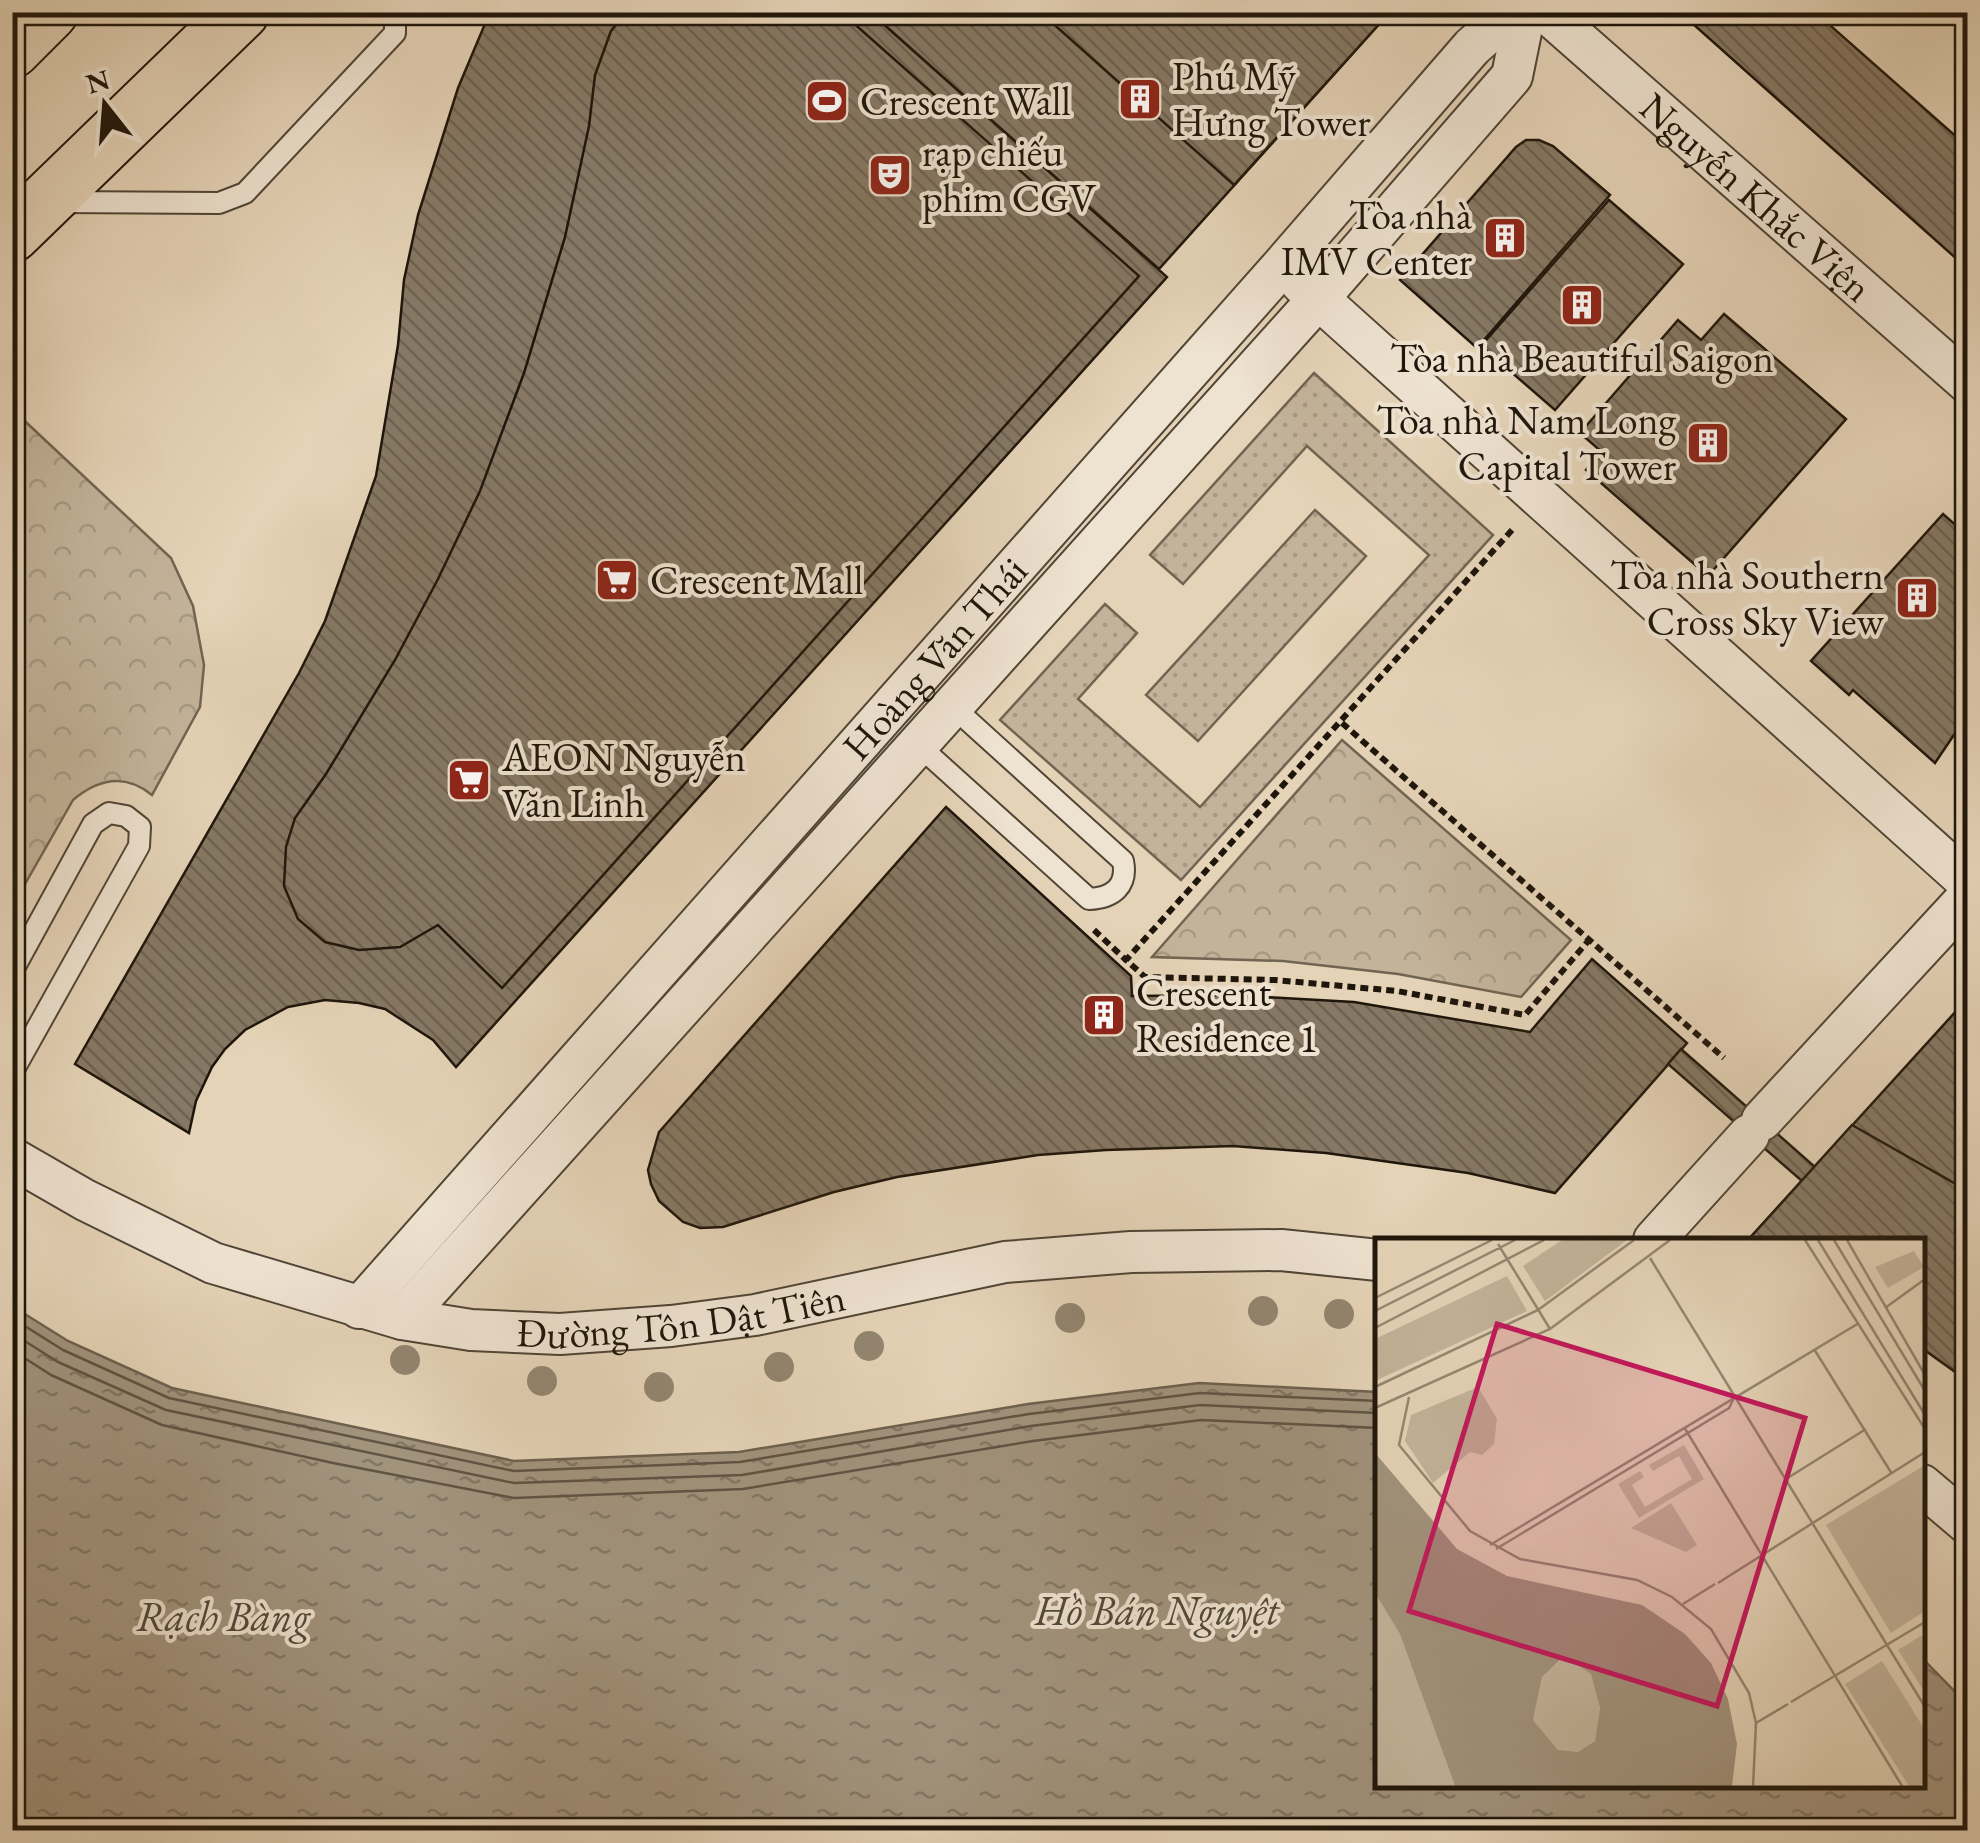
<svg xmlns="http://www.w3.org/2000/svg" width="1980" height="1843" font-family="'EB Garamond',serif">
<defs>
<pattern id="grass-dots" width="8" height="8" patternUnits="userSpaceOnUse" patternTransform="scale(2.5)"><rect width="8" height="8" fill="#c3b39a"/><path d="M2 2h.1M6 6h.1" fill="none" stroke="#a79983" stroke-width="1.8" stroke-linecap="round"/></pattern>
<pattern id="forest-crowns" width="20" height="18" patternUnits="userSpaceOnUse" patternTransform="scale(2.5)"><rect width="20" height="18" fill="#c3b39a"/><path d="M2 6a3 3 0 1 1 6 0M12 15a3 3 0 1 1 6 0" fill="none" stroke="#a79983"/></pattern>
<pattern id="water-ripples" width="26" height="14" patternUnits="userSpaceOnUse" patternTransform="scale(2.5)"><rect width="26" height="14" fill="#a2937d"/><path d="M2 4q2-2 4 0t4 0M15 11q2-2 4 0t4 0" fill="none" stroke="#837765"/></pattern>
<pattern id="building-back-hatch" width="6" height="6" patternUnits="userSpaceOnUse" patternTransform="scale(2.5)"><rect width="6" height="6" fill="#867864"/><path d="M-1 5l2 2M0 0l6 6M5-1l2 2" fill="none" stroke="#6d6151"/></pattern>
</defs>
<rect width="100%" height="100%" fill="#e5d3b7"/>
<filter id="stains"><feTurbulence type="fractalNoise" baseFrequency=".002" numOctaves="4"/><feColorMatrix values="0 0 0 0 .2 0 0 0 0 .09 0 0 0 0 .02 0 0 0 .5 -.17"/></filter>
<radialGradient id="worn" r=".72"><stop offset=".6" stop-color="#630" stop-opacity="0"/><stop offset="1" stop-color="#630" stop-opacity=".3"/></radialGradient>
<!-- grass -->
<g fill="url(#grass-dots)" stroke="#716452" stroke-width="2.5">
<path d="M1314,373l179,162 -312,345 -181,-160 105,-116 32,29 -59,66 122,108 229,-252 -122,-109 -124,138 -33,-29z"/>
<path d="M1315,510l51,46 -168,185 -52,-46z"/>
</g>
<!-- forest -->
<g fill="url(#forest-crowns)" stroke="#716452" stroke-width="2.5">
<path d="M13,410l158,148 22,48 11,59 -4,42 -48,88c-27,-22 -53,-17 -79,5l-60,105z"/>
<path d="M1342,740l229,200 -50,57 -123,-23 -115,-13 -131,-4z"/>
</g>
<!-- water -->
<path fill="url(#water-ripples)" stroke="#6e614f" stroke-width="2.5" d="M12,1306l56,35 104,47 342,73 225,-9 289,-48 171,-21 178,9 1,394h544l1,-127 44,45v126h-903l-72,-3 -4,3h-975z"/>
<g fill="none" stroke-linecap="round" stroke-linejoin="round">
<!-- shore -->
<g stroke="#605444" stroke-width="2.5">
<path d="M12,1318l51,32 106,48 345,73 226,-9 289,-48 171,-21 178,8"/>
<path d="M12,1333l46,29 108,48 348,73 228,-8 289,-49 169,-21 178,8"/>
<path d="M12,1350l39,25 111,50 171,38 181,35 229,-9 290,-48 168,-21 177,8"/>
</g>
</g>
<!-- building -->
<g fill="url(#building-back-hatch)" stroke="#1f160b" stroke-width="2.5">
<path d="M490,12h380l297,265 -711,790 -23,-27 -48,-31 -26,-6 -34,-3 -37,7 -43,23 -20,19 -13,18 -16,34 -7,32 -114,-69 224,-391 26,-52 51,-145 22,-131 6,-65 14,-65 40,-127z"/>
<path d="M627,12h214l298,264 -637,712 -64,-63 -38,22 -41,3 -34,-8 -27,-23 -14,-33 2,-39 9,-29 31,-44 69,-114 43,-81 42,-88 44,-118 41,-136 24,-111 6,-51 16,-44z"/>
<path d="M870,12h520l-231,257z"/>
<path d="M1040,12h350l-156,173z"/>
<path d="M1684,12h131l153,135v122l-284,-253z"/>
<path d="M1526,140h13l14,6 57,49 -133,153 -77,-68 116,-133z"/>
<path d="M1609,200l74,64 -128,146 -74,-64z"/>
<path d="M1724,314l122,105 -138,157 -122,-106 16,-18 -22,-19 98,-113 23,20z"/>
<path d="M1943,514l25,22v178l-33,49 -82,-73 -4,5 -38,-34z"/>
<path d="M946,807l185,169 1,20 97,-1 125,7 176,30 62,-73 95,84 -132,150 -87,-20 -142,-20 -93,-7 -127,4 -68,5 -141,22 -63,15 -111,35 -23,1 -17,-6 -24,-21 -8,-17 -3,-14 11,-38z"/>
<path d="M1968,998v383l-46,-33v-108h-174z"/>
<path d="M1681,1049l134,118 -13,14 -134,-117z"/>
<path d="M1852,1125l116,66v190l-46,-33v-108h-174z"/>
</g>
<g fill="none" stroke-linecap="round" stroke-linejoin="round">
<!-- lane casing -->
<g stroke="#504536" stroke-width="24">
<g id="lane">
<path d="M57,202l162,1 26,-10 150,-160v-21"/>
<path d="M917,744l172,155c24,-1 39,-13 34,-38l-171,-155"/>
<path d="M12,972l81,-148 16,-11 17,3 14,11 -1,19 -127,227"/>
</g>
</g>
<!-- street casing -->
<g stroke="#504536" stroke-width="44">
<g id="street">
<path id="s1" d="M1546,12l422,371"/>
<path d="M1301,283l667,599"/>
<path d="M1762,1120l206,-223"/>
<path id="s2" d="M12,1158l73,42 128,63 189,56 69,11 89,4 111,-8 84,-11 250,-53 126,-10 150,-2 97,10"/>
<path d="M1654,1240l95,-105"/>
<path id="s3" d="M359,1308l923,-1042 190,-219 39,-35"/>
<path d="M402,1319l917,-1021 193,-222 13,-64"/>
<path d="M1922,1485l46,39"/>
</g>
</g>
<!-- highway casing -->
<g stroke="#1f160b" stroke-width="59">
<g id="highway">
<path d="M12,50l38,-38"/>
<path d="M12,234l229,-222"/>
</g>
</g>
<!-- path -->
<g stroke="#1f160b" stroke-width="6" stroke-dasharray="8 5" stroke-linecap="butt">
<path d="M1512,530l-386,430 19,17 130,3 122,11 128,24 64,-75"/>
<path d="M1342,723l382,335"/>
<path d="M1094,930l32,30"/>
</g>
<!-- lane -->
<use href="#lane" stroke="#eee2d0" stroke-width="20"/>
<!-- street -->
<use href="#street" stroke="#eee2d0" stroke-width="40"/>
<!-- highway -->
<use href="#highway" stroke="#e5d3b7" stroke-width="55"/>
</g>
<!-- trees -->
<g fill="#938570">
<circle cx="1263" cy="1311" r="15"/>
<circle cx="1339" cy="1314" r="15"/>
<circle cx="1070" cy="1318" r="15"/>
<circle cx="869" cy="1346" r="15"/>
<circle cx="405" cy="1360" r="15"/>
<circle cx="779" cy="1367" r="15"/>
<circle cx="542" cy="1381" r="15"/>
<circle cx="659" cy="1387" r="15"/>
</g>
<!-- icons -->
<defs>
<g id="building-square" transform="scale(2.25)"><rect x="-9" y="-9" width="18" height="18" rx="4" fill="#8f2418" stroke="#eee2d0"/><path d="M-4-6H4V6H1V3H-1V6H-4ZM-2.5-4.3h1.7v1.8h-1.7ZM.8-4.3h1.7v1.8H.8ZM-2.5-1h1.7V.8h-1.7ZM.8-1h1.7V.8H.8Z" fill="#fff"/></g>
<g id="stadium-square" transform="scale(2.25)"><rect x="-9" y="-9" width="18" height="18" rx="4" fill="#8f2418" stroke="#eee2d0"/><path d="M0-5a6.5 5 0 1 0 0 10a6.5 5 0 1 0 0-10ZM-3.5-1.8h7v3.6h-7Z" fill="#fff"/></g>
<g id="theatre-square" transform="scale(2.25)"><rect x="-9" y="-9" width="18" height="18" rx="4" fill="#8f2418" stroke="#eee2d0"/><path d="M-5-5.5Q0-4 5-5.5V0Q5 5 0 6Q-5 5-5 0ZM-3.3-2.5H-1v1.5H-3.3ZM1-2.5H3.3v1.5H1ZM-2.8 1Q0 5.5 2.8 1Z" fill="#fff"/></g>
<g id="supermarket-square" transform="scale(2.25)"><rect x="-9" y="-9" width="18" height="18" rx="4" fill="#8f2418" stroke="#eee2d0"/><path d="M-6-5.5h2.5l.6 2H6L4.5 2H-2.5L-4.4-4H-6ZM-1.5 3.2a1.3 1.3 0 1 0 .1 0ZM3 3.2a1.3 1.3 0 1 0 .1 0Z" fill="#fff"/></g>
</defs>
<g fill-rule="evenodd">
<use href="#building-square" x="1140" y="99"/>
<use href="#stadium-square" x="827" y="101"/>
<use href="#theatre-square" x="890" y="175"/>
<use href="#building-square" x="1505" y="238"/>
<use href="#building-square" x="1582" y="305"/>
<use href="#building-square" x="1708" y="443"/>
<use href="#supermarket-square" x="617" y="580"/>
<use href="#building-square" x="1917" y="598"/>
<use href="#supermarket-square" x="469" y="780"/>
<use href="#building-square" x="1104" y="1015"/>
</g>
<g text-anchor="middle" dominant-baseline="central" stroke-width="8" stroke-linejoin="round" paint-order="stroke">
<!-- poi labels -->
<g font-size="40" fill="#1f160b" stroke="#eee2d0" text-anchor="start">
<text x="1172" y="76">Phú Mỹ<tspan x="1172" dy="46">Hưng Tower</tspan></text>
<text x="860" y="101">Crescent Wall</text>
<text x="922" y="152">rạp chiếu<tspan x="922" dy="46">phim CGV</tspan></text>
<text x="1472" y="215" text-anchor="end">Tòa nhà<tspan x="1472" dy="46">IMV Center</tspan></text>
<text x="1582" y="358" text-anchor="middle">Tòa nhà Beautiful Saigon</text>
<text x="1676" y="420" text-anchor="end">Tòa nhà Nam Long<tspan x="1676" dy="46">Capital Tower</tspan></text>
<text x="1884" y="575" text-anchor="end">Tòa nhà Southern<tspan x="1884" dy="46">Cross Sky View</tspan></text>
<text x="650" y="580">Crescent Mall</text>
<text x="502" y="757">AEON Nguyễn<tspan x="502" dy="46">Văn Linh</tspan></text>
<text x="1136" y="992">Crescent<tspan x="1136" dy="46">Residence 1</tspan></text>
</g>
<!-- street labels -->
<g font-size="40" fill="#1f160b" stroke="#eee2d0">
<text stroke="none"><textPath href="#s1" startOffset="280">Nguyễn Khắc Viện</textPath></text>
<text stroke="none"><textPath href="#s3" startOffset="868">Hoàng Văn Thái</textPath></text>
<text stroke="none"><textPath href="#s2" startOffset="705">Đường Tôn Dật Tiên</textPath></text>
</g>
<!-- water labels -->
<g font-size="42" font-style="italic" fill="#534839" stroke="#eee2d0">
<text x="1157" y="1610">Hồ Bán Nguyệt</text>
<text x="223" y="1616">Rạch Bàng</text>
</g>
</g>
<!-- overview -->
<g transform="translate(1375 1238)">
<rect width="550" height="550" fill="#e5d3b7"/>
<path d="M187,2h65l-82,61 -22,-35zM132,38l20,35 -152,70v-42zM309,207l20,34 -65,39 -21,-34 22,-13 4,6 -12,8 13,22 47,-28 -13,-23 -26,15 -4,-6z" fill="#c3b39a"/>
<path d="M539,13l10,16 -36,21 -13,-21zM103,149l19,32 -3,25 -12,11 -12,-3 -37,31 -28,-42 6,-26zM550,227v146l-34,22 -65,-108zM296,265l26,42 -11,7 -55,-24zM0,355l25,40 55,153h-80zM547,397l3,5v53l-27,-43zM507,423l43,69v52l-6,4h-10l-64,-102z" fill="#c3b39a"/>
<path d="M189,418l28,18 8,34 -5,33 -17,11 -20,-1 -25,-31 9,-43z" fill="#c3b39a"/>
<path d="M0,215l82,96 50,27 135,29 43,29 26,29 17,36 9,45 -5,42h-277l-55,-152 -25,-41zM189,418l27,18 9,34 -5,33 -17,11 -20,-2 -25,-30 9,-43z" fill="#a2937d" fill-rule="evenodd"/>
<path fill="none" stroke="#968772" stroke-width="2.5" d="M430,2l120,189M443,2l107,175M459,2l91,151M472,2l78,135M123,6l52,85M275,20l275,449M0,60l117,-58M510,70l40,-29M0,73l140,-71M0,90l169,-88M439,111l78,125M0,149l163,-77 96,-70M34,159l-10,48 71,86 50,28 117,21 35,17 39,32 38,64 7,30 -3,63M0,170l175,-79 120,-89M309,189l218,359M411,241l80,-50M115,307l369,-222M121,311l233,-141 6,-12M343,345l207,-131M308,366l32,-20M416,464l134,-80M381,485l32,-19"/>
<path fill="#c2185b" fill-opacity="0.15" stroke="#c2185b" stroke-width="5" d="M122,86l308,94 -88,288 -308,-95z"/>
<rect width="550" height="550" fill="none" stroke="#1f160b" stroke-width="5"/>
</g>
<!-- margin -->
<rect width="1980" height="1843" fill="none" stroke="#e5d3b7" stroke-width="50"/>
<rect x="15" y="15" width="1950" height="1813" fill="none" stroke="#1f160b" stroke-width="5"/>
<rect x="25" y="25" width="1930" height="1793" fill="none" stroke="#1f160b" stroke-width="2.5"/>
<!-- north arrow -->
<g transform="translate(105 105) rotate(343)" stroke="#eee2d0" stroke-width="8" paint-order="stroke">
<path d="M0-8L18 38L0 25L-18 38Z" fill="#1f160b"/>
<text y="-15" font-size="28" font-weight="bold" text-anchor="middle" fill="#1f160b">N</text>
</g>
<rect width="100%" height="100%" filter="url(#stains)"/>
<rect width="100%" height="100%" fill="url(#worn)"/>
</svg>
